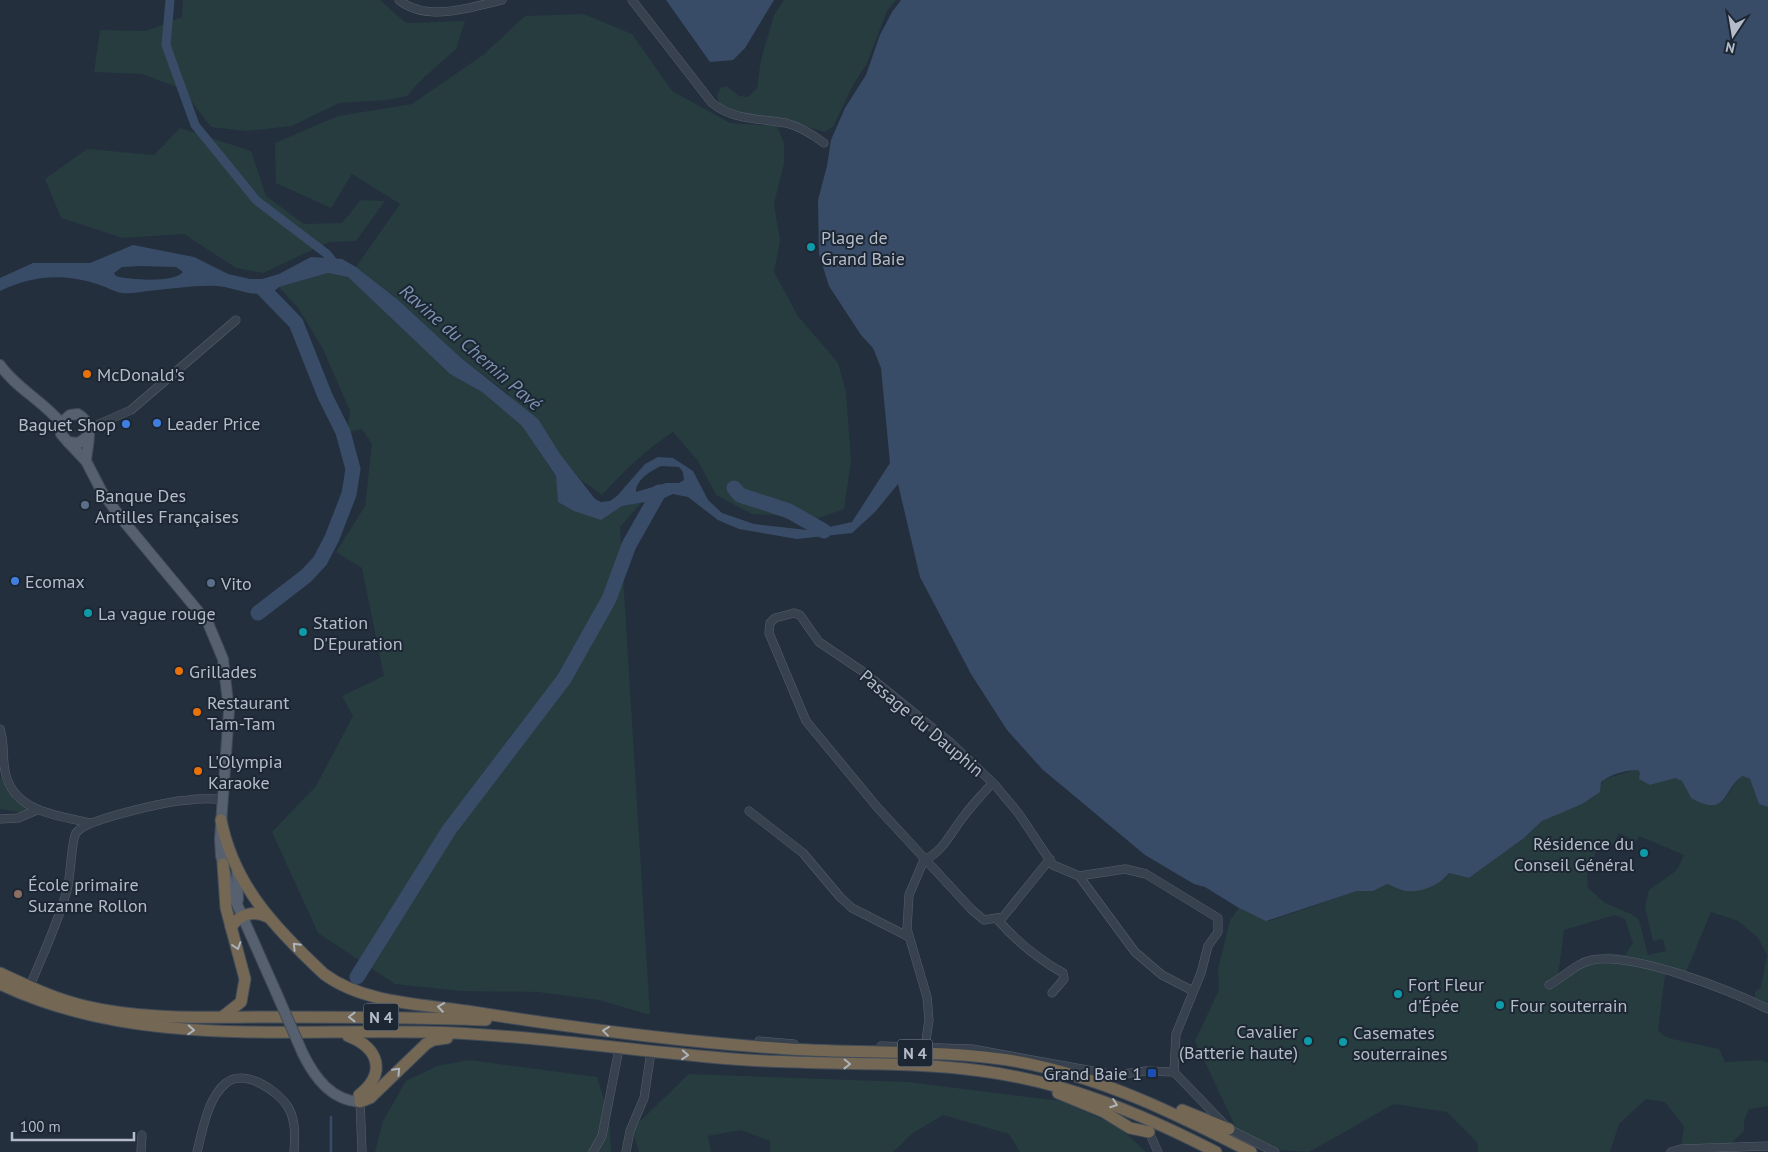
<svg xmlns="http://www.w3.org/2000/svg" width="1768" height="1152" font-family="'PT Sans',sans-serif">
<rect width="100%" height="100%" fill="#242f3e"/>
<!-- green -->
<g fill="#263c3f" fill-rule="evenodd">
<path d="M183,0h197l26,23 59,-2 -9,28 -38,34 -11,13 -20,4 -48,3 -47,23 -45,5 -36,-4 -29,-38 -40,-15 -48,-2 6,-42 46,1 36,-14z"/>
<path d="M784,0h112l-9,11 -20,52 -14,22 -20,42 -9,5 -39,-12 -46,-6 -20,-11 -2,-9 4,-6 6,-2 12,10 9,1 9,-9 4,-28 13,-45z"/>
<path d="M584,14l48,20 40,57 58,32 47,3 7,17v20l-10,41 6,37 -6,31 24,44 40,47 8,29 5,69 -7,48 -25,9 -67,-4 -36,-19 -18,-34 -25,-29c-28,18 -49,39 -71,63l-21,-15 -75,-88 -46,-35 -63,-58 -41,-32 44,-63 -48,-30 -21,34 -55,-25 -1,-40 63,-27 74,-12 71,-49 42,-39z"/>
<path d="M180,128l71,23 15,45 38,28 38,-1 19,-23 24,1 -29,40 -27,1 -66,31 -27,-5 -52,-34 -61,4 -62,-20 -16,-39 42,-30 67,6z"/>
<path d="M328,273l20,4 102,97 32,18 40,34 34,51 44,43 22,-14 20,-4 -22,25 30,488 -51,-15 -61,-8 -77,-1 -66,-7 -77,-51 -46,-101 44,-46 37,-70 -11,-20 42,-20 -22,-108 -26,-16 29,-46 7,-62 -10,-15 -15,3 3,-21 -28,-64 -24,-39 -19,-21z"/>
<path d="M1634,770h4l12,15 25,-8 7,4 9,17 30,4c9,-7 12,-20 22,-26l7,3 9,25 9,3v199l-13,-6v-8l6,-5 6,-32 -9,-17 -20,-17 -27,-9 -25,60 -21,3 -7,55 6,6 8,3 47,10 6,13 37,-2 6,3v43l-19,3 -5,11v11l-17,16 -46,2 3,-23 -19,-24 -19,-3 -27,25 -9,28h-132l-1,-10 -30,-30 -53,-8 -85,48 -28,-2 -45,-22 -41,-87 24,-51 -1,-21 12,-49 9,-12 30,13 88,-30h16l14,-7 6,2 52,-7 4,-6 20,5 55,-40 18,-17 58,-34 4,-8zM1619,833l17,9 3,-6 45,19 -7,15 -28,20 -4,17 8,34 10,-2 3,12 -18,4 -9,-35 -8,-6 -26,-11 -17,-15 -1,-14 14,-34 12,5zM1615,915l10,4 8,24 -8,12 -14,-2 -26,4 -27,19 6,-46z"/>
<path d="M0,776l8,16 21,18 -4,3 -25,-4z"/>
<path d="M469,1060l128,17 12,40 2,35h-236l8,-31 23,-40 31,-15z"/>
<path d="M689,1074l219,8 152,19 58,25 28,26h-126l-11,-18 -66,-19 -30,18 -20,19h-123v-11l-29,-11 -33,6 3,16h-72l-7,-23z"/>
</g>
<!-- water -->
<g fill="#394c67" fill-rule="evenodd">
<path d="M666,0h108l-29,48 -12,12 -23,2z"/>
<path d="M901,0h867v807l-9,-3 -9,-25 -7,-3c-21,12 -14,43 -52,22l-9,-17 -7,-3 -25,7 -11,-6 1,-6 -2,-3c-11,0 -28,4 -37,12l-1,10 -18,12 -40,17 -18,17 -55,40 -20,-5c-9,12 -28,20 -43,18 -6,-1 -13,-5 -19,-7l-14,7h-16l-91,30 -27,-13 -34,-21 -11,-3 -49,-29 -103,-86 -35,-39 -36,-56 -51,-97 -22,-93 -23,28 -23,21 -55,6 -58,-10 -21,-9 -30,-23 -15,-3 -11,5 -40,7 -21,14 -27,-9 -16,-9 -2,-26 -34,-50 -40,-34 -32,-18 -102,-97 -20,-4 -49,14c-15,16 -43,0 -62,-1 -22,-1 -46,3 -69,5 -8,1 -19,3 -26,2 -8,-1 -15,-6 -22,-8 -35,-12 -67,-10 -100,6v-13l33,-15h57l43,-18 61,12 34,17 22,5h12l17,-5 32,-17 31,2 14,8 41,32 63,58 78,62 22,35 35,45 6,3 9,-1 7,-5 28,-32 13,-7 15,1 20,13 15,29 14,13 32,11 53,6 13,-1 32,-7 38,-59 -9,-95 -8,-20 -12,-13 -32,-49 -10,-32 -1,-54 9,-34 4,-26 14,-32 21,-33 14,-40 12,-23zM141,266l35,1 7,5c-8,11 -55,8 -67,4l-2,-3 8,-6zM661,466l18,1 4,5 1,8 -5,3h-13l-30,9c0,-13 15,-21 25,-26z"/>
</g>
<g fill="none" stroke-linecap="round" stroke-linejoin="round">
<!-- stream -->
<path stroke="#394c67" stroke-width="2.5" d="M331,1117v35"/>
<!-- canal -->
<path stroke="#394c67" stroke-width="9" d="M170,0l-4,45 29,80 61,75 71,54 7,9"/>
<!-- river -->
<g stroke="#394c67" stroke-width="15">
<path d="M734,488l6,7 49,16 35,20"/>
<path d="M258,613l48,-37 14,-15 12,-23 17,-44 4,-25 -10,-37 -18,-36 -29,-73 -34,-35"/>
<path d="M357,977l92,-147 115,-151 45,-80 20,-54 30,-53"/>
</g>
<!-- minor casing -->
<g stroke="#565f6c" stroke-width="9">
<g id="minor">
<path d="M399,0c28,23 72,7 103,0"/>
<path d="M632,0l80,103c23,18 47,15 74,20 15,4 26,11 38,20"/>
<path d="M90,428l41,-18 105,-90"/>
<path d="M0,729c5,14 2,28 5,42 7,41 54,45 86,52"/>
<path d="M749,811l54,42 37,44 12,11 57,29"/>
<path d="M0,819l18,-1 19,-8"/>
<path d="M1050,859l-47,58 -19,3 -12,-10 -95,-103 -71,-86 -37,-88 1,-10 5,-5 19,-5 6,2 19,27 46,31 86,70 44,42 24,29 34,51 26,11 46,-7 21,5 72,44v14l-10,14 -7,27 -25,61 -2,38"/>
<path d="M1079,876l56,76 27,23 31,16"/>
<path d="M997,919c20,23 40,39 66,54l1,6 -12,14"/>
<path d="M1549,985c15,-8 27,-22 43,-25 42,-8 137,30 176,49"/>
<path d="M30,986c13,-32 28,-63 37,-96 4,-13 4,-49 9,-57 9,-14 94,-32 113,-33 11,-2 23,-1 34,-1"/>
<path d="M759,1041l35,3"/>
<path d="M881,1046l91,3 143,26 31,-4 28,1 55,57 46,23"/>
<path d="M925,1047l4,-27 -2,-23 -20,-68 2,-34 15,-35c20,-9 27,-28 40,-44 9,-12 19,-22 28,-33"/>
<path d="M360,1099l2,53"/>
<path d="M1149,1132l9,20"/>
<path d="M141,1152l1,-17"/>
<path d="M197,1152c6,-23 10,-53 29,-69 19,-15 52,8 62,24 8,13 7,31 6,45"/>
<path d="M593,1152l9,-16 17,-87"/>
<path d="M626,1152l4,-21 14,-33 7,-46"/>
<path d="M1671,1152l10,-3 87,-3"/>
</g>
</g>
<!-- major casing -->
<g stroke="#414a57" stroke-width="12">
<g id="major">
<path d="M0,365c16,23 43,36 61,58"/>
<path d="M68,442l18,19 16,31 19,26 87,105 15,36 6,52 -9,128 1,17 7,28 48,108"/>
<path d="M86,461c1,-17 10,-37 -8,-47l-8,1 -9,8v11l7,8 11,1 9,-7"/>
<path d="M237,869l1,31"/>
<path d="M303,1054c12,24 28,46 57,48"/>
</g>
</g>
<!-- highway casing -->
<g stroke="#434c59" stroke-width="13">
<g id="highway">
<path d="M221,820c13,66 55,109 103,154 39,29 96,30 143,37 107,17 215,31 323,38 77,5 154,0 230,13 84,16 156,52 231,90"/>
<path d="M231,927c9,-13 22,-17 37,-10"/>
<path d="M0,973c28,13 55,26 85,33 59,14 121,11 181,11 74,0 147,0 220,3"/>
<path d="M0,984c132,63 281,45 423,48 104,2 207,19 310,27 83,7 167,1 249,12 84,11 160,43 234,81"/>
<path d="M222,1017l19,-15 4,-23 -19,-71 -3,-44"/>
<path d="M348,1036c31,12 39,37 11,59"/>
<path d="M1058,1093l46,19 26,16 19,4"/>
<path d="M360,1102l10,-4 56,-54 7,-4 14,-2"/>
<path d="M1182,1110l47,19"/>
</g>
</g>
<!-- minor -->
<use href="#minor" stroke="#38414e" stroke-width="8"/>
<!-- major -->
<use href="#major" stroke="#56606e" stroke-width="10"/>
<!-- highway -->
<use href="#highway" stroke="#746855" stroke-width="11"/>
<!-- major-bridge casing -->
<g stroke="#414a57" stroke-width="12" stroke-linecap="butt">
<path id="major-bridge" d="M276,992l27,62"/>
</g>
<!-- major-bridge -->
<use href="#major-bridge" stroke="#56606e" stroke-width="10"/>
</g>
<!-- one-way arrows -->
<defs><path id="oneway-chevron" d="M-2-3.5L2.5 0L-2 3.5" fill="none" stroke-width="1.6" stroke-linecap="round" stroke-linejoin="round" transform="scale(1.25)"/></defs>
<g stroke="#aeb4bd">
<use href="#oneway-chevron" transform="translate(237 946) rotate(72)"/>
<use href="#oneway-chevron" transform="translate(296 946) rotate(-134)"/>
<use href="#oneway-chevron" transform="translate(441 1007) rotate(-171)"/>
<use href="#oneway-chevron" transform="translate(352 1017) rotate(180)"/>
<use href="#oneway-chevron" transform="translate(191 1030) rotate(3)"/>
<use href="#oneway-chevron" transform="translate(606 1031) rotate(-173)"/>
<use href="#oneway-chevron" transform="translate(685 1055) rotate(5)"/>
<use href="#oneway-chevron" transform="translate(847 1064) rotate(1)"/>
<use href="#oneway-chevron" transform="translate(397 1071) rotate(-46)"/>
<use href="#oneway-chevron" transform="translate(1114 1104) rotate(20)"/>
</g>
<!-- markers -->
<g fill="#0f9aa8" stroke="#1d2633" stroke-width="2">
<circle cx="811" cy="247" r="5"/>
<circle cx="88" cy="613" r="5"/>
<circle cx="303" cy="632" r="5"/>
<circle cx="1644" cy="853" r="5"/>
<circle cx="1398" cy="994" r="5"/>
<circle cx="1500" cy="1005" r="5"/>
<circle cx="1308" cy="1041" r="5"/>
<circle cx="1343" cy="1042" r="5"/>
</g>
<g fill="#e8710a" stroke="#1d2633" stroke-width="2">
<circle cx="87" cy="374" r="5"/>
<circle cx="179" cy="671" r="5"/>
<circle cx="197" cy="712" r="5"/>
<circle cx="198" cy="771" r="5"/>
</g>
<g fill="#3f7fe0" stroke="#1d2633" stroke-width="2">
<circle cx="157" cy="423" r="5"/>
<circle cx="126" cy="424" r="5"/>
<circle cx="15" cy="581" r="5"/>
</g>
<g fill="#5c6f8a" stroke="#1d2633" stroke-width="2">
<circle cx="85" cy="505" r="5"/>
<circle cx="211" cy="583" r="5"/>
</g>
<circle fill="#8d6e63" stroke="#1d2633" stroke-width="2" cx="18" cy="894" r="5"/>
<rect fill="#1a4fb4" stroke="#1d2633" stroke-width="2" x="1147" y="1068" width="10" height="10" rx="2.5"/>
<g text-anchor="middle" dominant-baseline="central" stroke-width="4" stroke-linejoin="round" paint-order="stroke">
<!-- shield labels -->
<g fill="#1d2633" stroke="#878f9c" stroke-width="1">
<rect x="363.5" y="1003.5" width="35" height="27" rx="4"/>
<rect x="897.5" y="1039.5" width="35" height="27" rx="4"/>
</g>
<g font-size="16" font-weight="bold" fill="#b4bcc9">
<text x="381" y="1017">N 4</text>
<text x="915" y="1053">N 4</text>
</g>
<!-- poi labels -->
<g font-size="18" fill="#b4bcc9" stroke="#1d2633" text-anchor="start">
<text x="821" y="237">Plage de<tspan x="821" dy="21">Grand Baie</tspan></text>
<text x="97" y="374">McDonald's</text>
<text x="167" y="423">Leader Price</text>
<text x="116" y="424" text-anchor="end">Baguet Shop</text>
<text x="95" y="495">Banque Des<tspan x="95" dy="21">Antilles Françaises</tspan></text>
<text x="25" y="581">Ecomax</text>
<text x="221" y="583">Vito</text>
<text x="98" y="613">La vague rouge</text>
<text x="313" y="622">Station<tspan x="313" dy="21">D'Epuration</tspan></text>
<text x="189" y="671">Grillades</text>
<text x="207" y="702">Restaurant<tspan x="207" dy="21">Tam-Tam</tspan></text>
<text x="208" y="761">L'Olympia<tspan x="208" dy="21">Karaoke</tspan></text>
<text x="1634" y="843" text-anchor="end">Résidence du<tspan x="1634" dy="21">Conseil Général</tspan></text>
<text x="28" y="884">École primaire<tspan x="28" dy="21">Suzanne Rollon</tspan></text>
<text x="1408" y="984">Fort Fleur<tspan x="1408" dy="21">d'Épée</tspan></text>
<text x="1510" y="1005">Four souterrain</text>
<text x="1298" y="1031" text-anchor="end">Cavalier<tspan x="1298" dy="21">(Batterie haute)</tspan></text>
<text x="1353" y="1032">Casemates<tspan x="1353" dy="21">souterraines</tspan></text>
<text x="1142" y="1073" text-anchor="end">Grand Baie 1</text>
</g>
<!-- street labels -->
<g font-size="18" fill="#b4bcc9" stroke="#1d2633">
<text transform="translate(922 723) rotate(40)">Passage du Dauphin</text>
</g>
<!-- water labels -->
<g font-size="19" font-style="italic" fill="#7c92b1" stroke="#1d2633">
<text transform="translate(471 347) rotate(41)">Ravine du Chemin Pavé</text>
</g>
</g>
<!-- north arrow -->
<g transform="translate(1733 35) rotate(192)" stroke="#1d2633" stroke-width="4" paint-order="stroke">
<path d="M0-4L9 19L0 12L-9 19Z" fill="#b4bcc9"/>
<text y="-8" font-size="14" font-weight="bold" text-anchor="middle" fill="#b4bcc9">N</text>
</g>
<!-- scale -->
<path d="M12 1132v8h122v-8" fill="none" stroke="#b4bcc9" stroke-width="2.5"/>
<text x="20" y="1132" font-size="15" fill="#b4bcc9" stroke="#1d2633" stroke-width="4" paint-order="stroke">100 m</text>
</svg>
